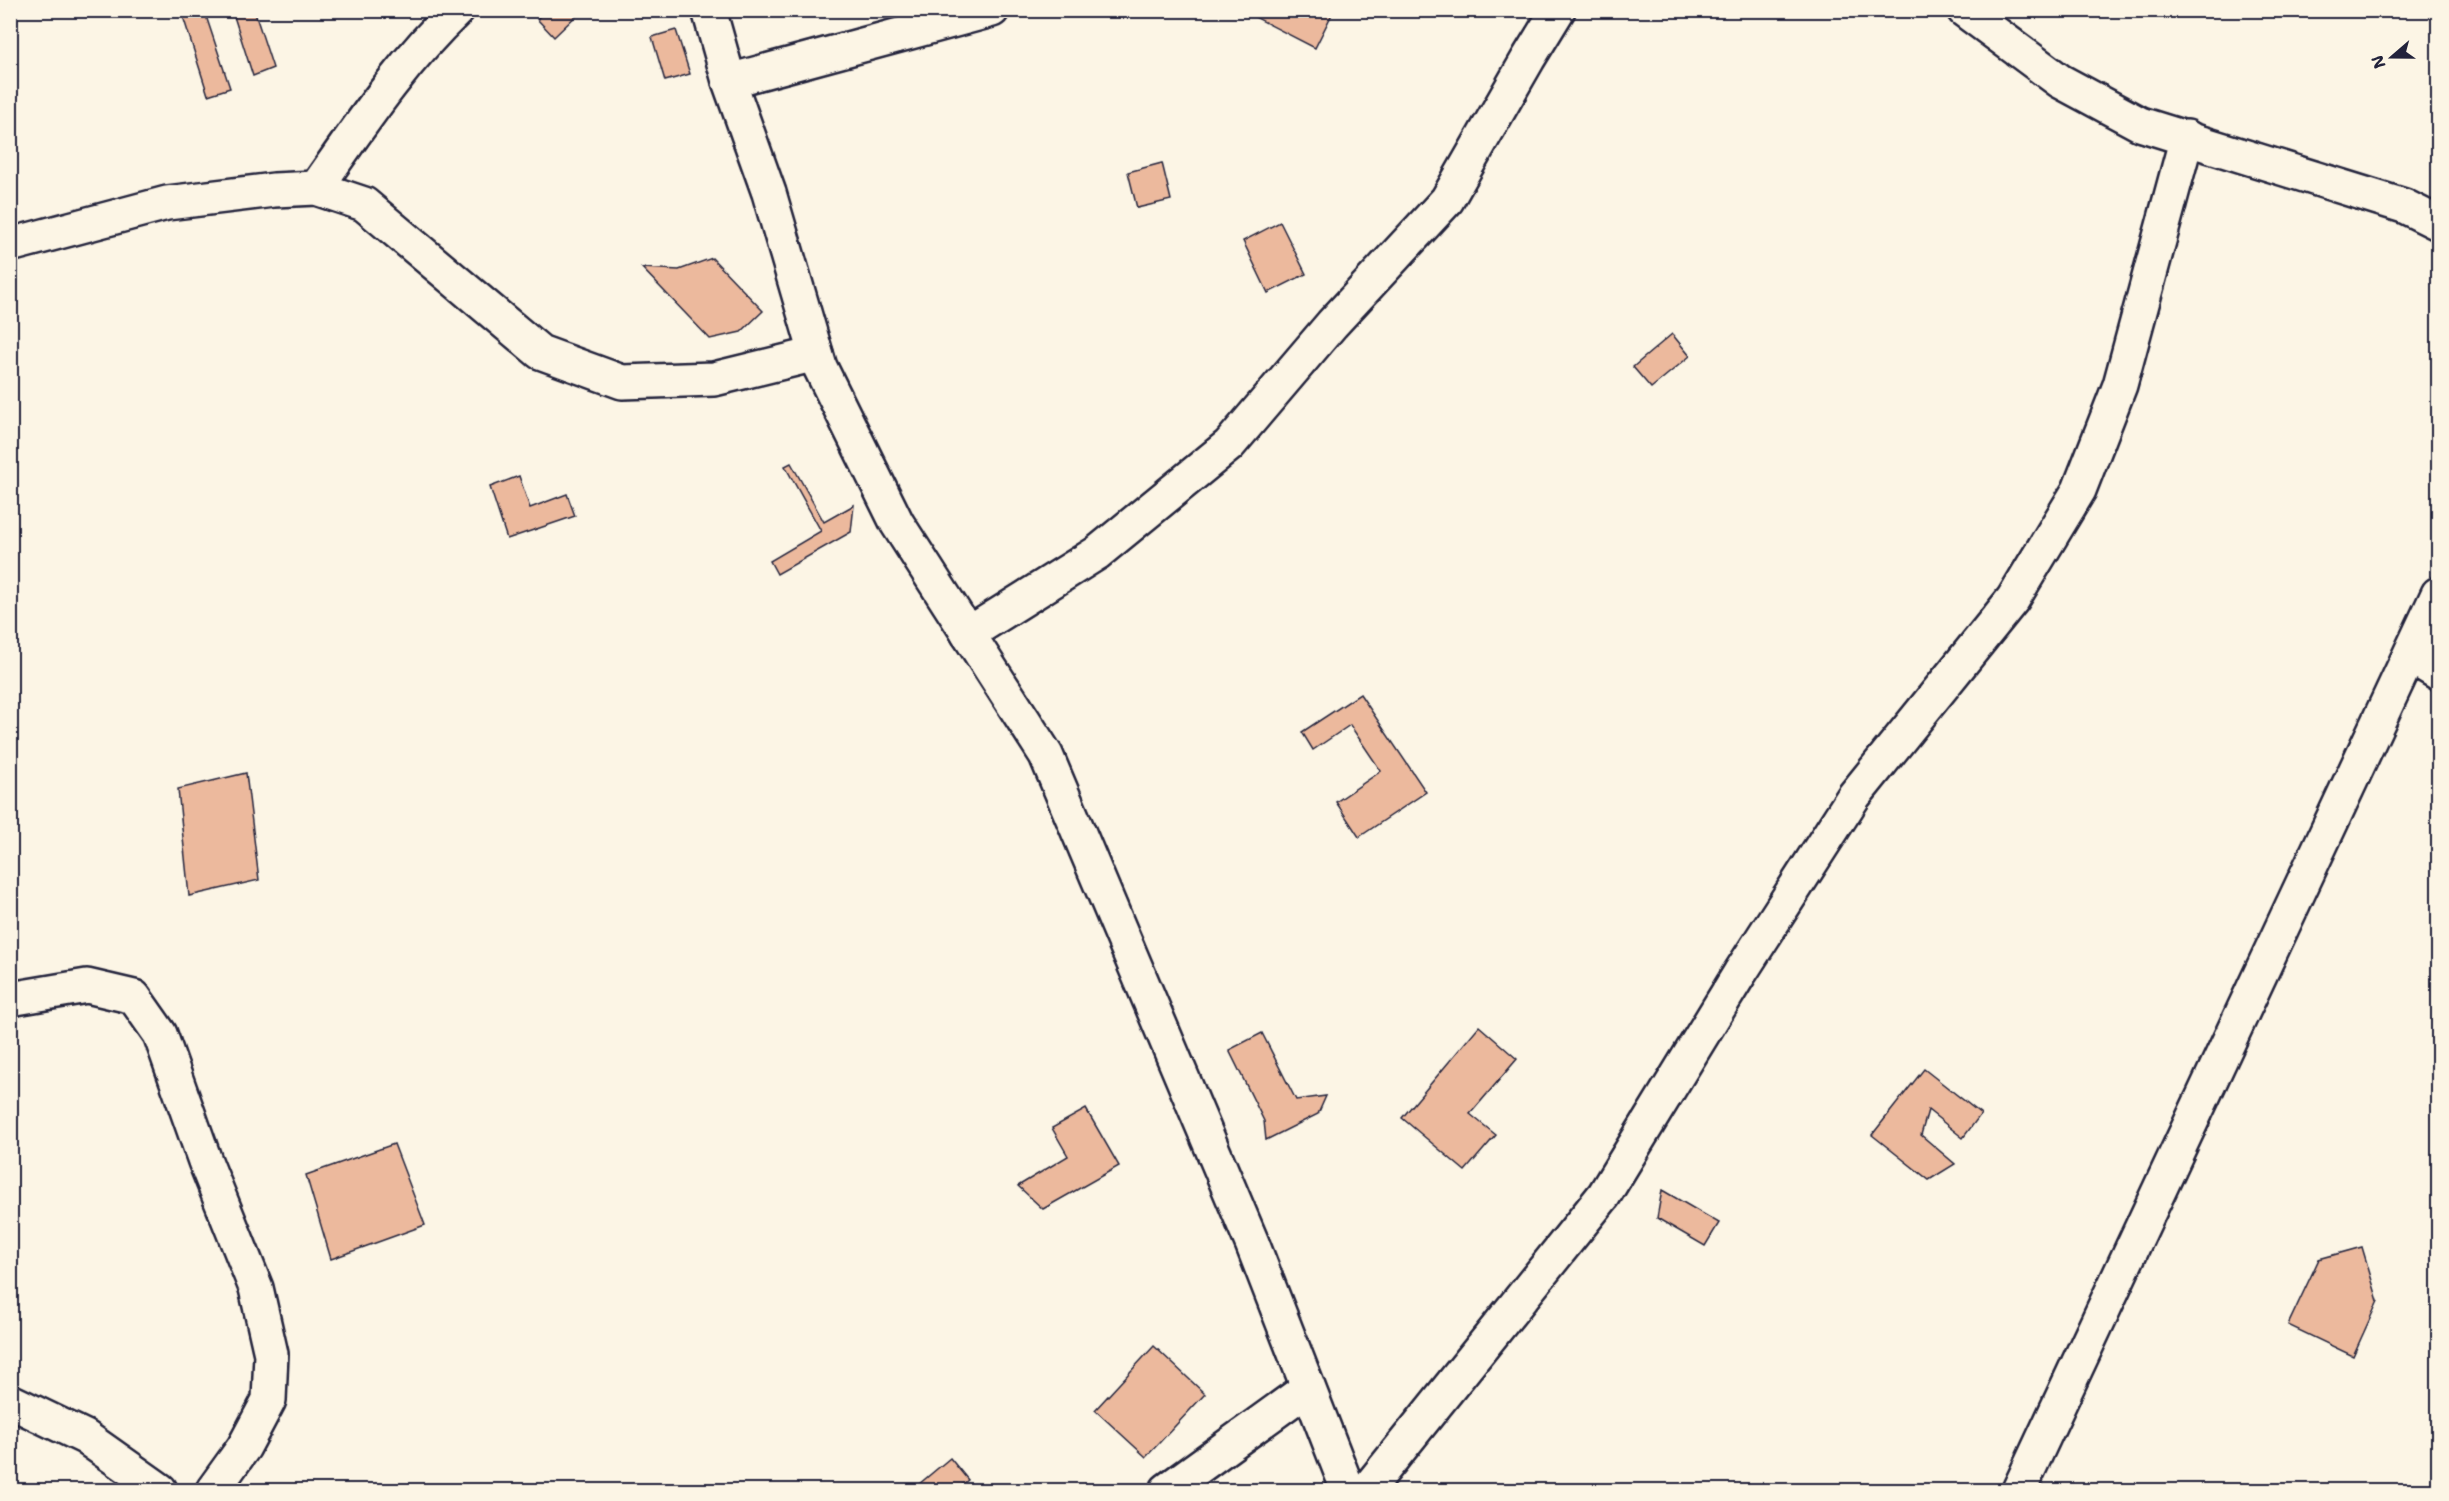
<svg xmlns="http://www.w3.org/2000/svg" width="2449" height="1501" font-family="'Shantell Sans',sans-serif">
<rect width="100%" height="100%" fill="#fcf5e5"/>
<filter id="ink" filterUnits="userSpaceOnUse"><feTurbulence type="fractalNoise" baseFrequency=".0167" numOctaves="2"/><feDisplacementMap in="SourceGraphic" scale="12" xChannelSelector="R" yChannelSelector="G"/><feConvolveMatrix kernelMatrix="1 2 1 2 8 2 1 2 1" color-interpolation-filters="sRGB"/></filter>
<g filter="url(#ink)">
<!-- building -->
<g fill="#ecb99d" stroke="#22223b" stroke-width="1.5">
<path d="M181,10h27l-3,3 25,75 -22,7z"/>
<path d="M232,10h22l19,58 -20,8z"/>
<path d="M546,10h36l-28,27 -17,-18z"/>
<path d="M1248,10h86l-19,38 -68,-35z"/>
<path d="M676,30l14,44 -25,7 -13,-44z"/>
<path d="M1162,163l9,37 -34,8 -9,-36z"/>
<path d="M1280,222l26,52 -38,19 -25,-52z"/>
<path d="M712,258l51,53 -22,21 -31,7 -68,-71 37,2z"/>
<path d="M1672,334l18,22 -39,32 -18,-21z"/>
<path d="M791,463l33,59 30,-17 -3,27 -74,42 -7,-13 51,-30 -36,-65z"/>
<path d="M519,476l11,32 37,-14 8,22 -68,23 -17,-52z"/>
<path d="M1360,694l66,98 -67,45 -23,-35 45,-31 -31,-46 -37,25 -11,-18z"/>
<path d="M246,773l13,107 -70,16 -11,-107z"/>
<path d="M1479,1026l38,33 -47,55 26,21 -31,36 -63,-53z"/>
<path d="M1262,1033l34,67 30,-4 -8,18 -52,26 -2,-19 -35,-71z"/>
<path d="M1924,1069l57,45 -18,24 -35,-28 -7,25 34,29 -26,16 -57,-45z"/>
<path d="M1086,1109l33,57 -76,43 -25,-23 50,-30 -16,-28z"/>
<path d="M394,1144l31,81 -94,34 -25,-84z"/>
<path d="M1662,1190l57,33 -14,23 -48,-28z"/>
<path d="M2362,1247l16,54 -25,55 -65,-31 31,-66z"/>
<path d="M1154,1346l51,48 -59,63 -51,-47z"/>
<path d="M950,1458l18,22 -12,10h-44z"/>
</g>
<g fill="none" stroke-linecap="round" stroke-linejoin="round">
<!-- street casing -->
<g stroke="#22223b" stroke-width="38">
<g id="street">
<path d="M709,10l20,71 40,112 51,174 77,156 149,232 206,488 96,247"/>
<path d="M1964,10l96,71 80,43 264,82 34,17"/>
<path d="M729,81l263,-71"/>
<path d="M316,188c43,-61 86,-126 141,-178"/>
<path d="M10,245l157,-42 107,-13 42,-2 48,16 176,148 82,30 92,-3 102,-25"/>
<path d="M968,634l129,-81 132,-108 103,-121 115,-124 81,-141 30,-49"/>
<path d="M2410,656l28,17"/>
<path d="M10,999l77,-13 47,11 26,37 45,127 51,127 15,66 -2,46 -25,47 -31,43"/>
<path d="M10,1401l75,36 75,53"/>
<path d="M1167,1490l141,-102"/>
<path d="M1367,1490l237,-295 136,-222 114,-177 159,-197 66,-109 41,-105 67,-248"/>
</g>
</g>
<!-- secondary casing -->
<g stroke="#22223b" stroke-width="38">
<path id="secondary" d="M2019,1490l419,-896"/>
</g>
<!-- street -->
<use href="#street" stroke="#fcf5e5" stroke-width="33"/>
<!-- secondary -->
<use href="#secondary" stroke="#fcf5e5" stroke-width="33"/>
</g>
</g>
<!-- margin -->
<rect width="2449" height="1501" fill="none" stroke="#fcf5e5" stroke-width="36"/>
<rect x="18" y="18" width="2413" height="1465" fill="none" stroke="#22223b" stroke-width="2" filter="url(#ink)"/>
<!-- north arrow -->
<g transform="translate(2392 57) rotate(250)" stroke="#fcf5e5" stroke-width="4.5" paint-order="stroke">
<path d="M0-4.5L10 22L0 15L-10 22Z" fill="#22223b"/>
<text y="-9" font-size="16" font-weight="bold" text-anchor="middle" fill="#22223b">N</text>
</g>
</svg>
